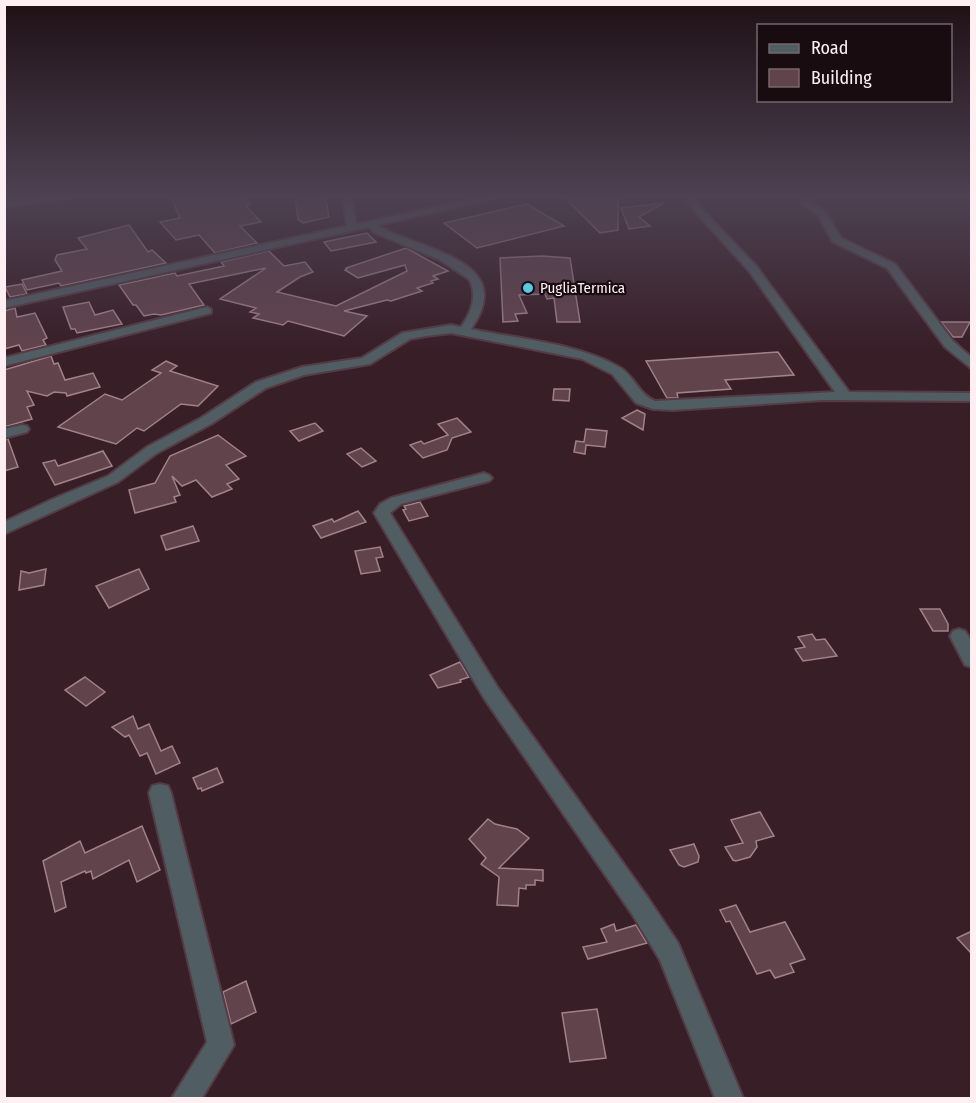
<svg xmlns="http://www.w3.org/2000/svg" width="976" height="1103" font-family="'Fira Sans Condensed',sans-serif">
<rect width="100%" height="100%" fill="#381e27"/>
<!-- building -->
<g fill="#61434c" stroke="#a2818a" stroke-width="1.5">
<path d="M170,195h76l4,10 -4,1 15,16 -21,4 17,17 -42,10 -16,-18 -23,5 -16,-18 20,-4z"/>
<path d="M295,195h30l4,22 -26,6 -5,-4z"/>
<path d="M562,195h56v35l-18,3z"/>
<path d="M664,203l-25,14 11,9 -21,3 -8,-21z"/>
<path d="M527,204l37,22 -87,22 -33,-25z"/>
<path d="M129,225l19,27 4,-2 14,13 -105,23 -2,-3 -32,7 -5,-10 40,-9 -7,-11 2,-5 30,-6 -9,-11z"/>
<path d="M367,233l9,9 -45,9 -7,-9z"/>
<path d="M406,248l42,23 -15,5 5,3 -7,2 2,2 -16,5 5,3 -31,10 -4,-1 -43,11 23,5 -23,20 -56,-15 -5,4 -30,-7 6,-4 -9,-2 6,-4 -36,-9 46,-31 -77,16 15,21 -43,10 -7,-1 -10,2 -8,-11h-3l-14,-20 56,-12 2,3 47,-10 -3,-4 48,-11 15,15 21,-4 8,10 -13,5 -23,15 59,14 71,-35 -2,-6 -47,13 -13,-8 2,-1 -1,-1z"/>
<path d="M542,256l28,2 10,64h-23l-3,-24 -7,1 -2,-5 -26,1 8,18 -12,1 3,7 -15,1 -3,-64z"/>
<path d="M22,284l5,10 -17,3 -5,-10z"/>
<path d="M89,302l6,13 18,-5 9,14 -45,9 -2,-4h-4l-8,-22z"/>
<path d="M15,308l2,9 18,-4 12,25 -4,2 3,5 -24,6 -3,-6 -15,4v-38z"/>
<path d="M941,322h29l-8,15h-9z"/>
<path d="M778,352l16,23 -69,5 6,9 -54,4 1,5h-11l-21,-37z"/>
<path d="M51,356l3,8 4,-1 7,17 28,-7 7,14 -33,9 -1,-3 -12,-1 -7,4 -20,-5 7,14 -7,2 5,12 -28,8v-57z"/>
<path d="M166,361l11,5 -7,5 48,15 -20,20 -17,-2 -37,27 -7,-3 -21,16 -58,-17 47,-33 17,6 39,-27 -9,-3z"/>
<path d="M554,389h16l-1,12 -16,-1z"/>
<path d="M637,410l8,4 -2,16 -21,-12z"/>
<path d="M457,418l14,14 -19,6 -5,12 -24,8 -13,-13 11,-4 3,3 24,-9 -10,-11z"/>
<path d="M315,423l8,8 -24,10 -9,-10z"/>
<path d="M586,429l21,2 -2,16 -19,-2 -1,9 -11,-2 2,-11 8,1z"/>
<path d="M218,435l28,21 -20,9 13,14 -12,5 5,5 -20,8 -16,-17 -14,6 -10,-10 8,19 -6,2 2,5 -41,11 -6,-23 26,-7 15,-27z"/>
<path d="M8,439l10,28 -14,4v-31z"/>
<path d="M361,448l15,13 -14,6 -15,-13z"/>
<path d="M103,451l9,15 -57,19 -12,-22 12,-3 3,6z"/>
<path d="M420,502l8,14 -19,5 -6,-11 3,-1 -2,-3z"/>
<path d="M358,511l8,11 -45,16 -8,-12 19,-7 2,3z"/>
<path d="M193,526l6,15 -33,9 -5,-14z"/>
<path d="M380,547l3,10 -7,1 4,13 -19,3 -6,-23z"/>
<path d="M46,569l-2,16 -25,5 2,-19 8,2z"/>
<path d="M139,569l10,20 -40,19 -13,-22z"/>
<path d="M920,609h20l8,15v7h-15z"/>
<path d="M812,634l4,6 9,-1 12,17 -34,5 -8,-12 10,-2 -7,-10z"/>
<path d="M460,662l9,15 -9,3 1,2 -23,6 -8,-13z"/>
<path d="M85,677l20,15 -19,14 -21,-16z"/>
<path d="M133,716l5,13 11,-5 12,27 11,-5 8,17 -24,11 -9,-21 -7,3 -11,-21 -4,2 -13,-10z"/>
<path d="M217,768l6,14 -21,9 -1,-3 -3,1 -5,-11z"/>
<path d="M760,812l14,24 -18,5 1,6 -7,10 -14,4 -3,-1 -8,-13 18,-4 -12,-23z"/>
<path d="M488,819l7,5 22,5 12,9 -30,30 44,2v11l-8,-1v5h-9v4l-7,-1 -1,18 -21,-1 2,-28 -18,-13 5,-6 -17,-19z"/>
<path d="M142,826l18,44 -23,12 -8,-22 -36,19 -2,-8 -5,2 -1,-2 -24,11 5,25 -11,5 -12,-51 37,-20 5,12z"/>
<path d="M694,844l5,12 -1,6 -14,5 -5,-2 -9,-15z"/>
<path d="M736,905l14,27 35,-10 20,37 -15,5 4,8 -19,6 -5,-8 -13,4 -27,-53 -4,1 -6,-12z"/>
<path d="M614,924l2,7 20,-6 11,18 -59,16 -5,-12 24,-5 -6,-13z"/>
<path d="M972,931v23l-15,-16z"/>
<path d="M246,981l10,31 -25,12 -8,-32z"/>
<path d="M597,1009l9,49 -36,4 -8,-49z"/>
</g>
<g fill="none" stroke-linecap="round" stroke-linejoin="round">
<!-- street casing -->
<g stroke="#543b44" stroke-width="4">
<g id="street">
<path d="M50,195h28l-5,3 -69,9v-6z"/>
<path d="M342,195h10l4,29 136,-29h19l-133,30c8,7 20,10 30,14 43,17 103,33 63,90 47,10 106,14 148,38 15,8 19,27 36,34l180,-9 -86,-121 -52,-57 -14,-19h10l10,15 54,57 92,125 123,1v8l-149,-1 -150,10 -20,-1 -17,-6 -24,-29 -30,-15 -131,-26 -25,3 -16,3 -40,25 -66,11 -38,13 -55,36 -54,29 -39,29 -114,52v-12l49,-23 55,-23 39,-29 54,-29 55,-36 46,-15 60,-9 40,-25 49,-8 10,2c10,-14 17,-32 8,-48l-29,-19 -65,-27 -6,-6 -365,81v-7l343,-75z"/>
<path d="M805,195h10l-5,7 15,9 16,27 54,26 58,77 19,17v11l-27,-22 -58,-79 -54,-26 -15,-27 -18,-12z"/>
<path d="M207,307l4,2v4l-207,53v-8z"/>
<path d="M22,425l5,1 2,3 -2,3 -23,6v-9z"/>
<path d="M484,473l5,2 3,3 -3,3 -88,23 -11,9 108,175 150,210 30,45 65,155h-28l-55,-138 -28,-46 -148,-216 -110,-185 6,-9 11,-6z"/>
<path d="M959,629l6,2 7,11v25l-7,-2 -15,-29 3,-5z"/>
<path d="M160,784l8,2 3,7 63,252 -32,53h-30l35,-56 -58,-249 3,-7z"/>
</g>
</g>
<!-- street -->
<use href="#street" fill="#505e63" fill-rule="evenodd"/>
</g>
<!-- sky -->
<linearGradient id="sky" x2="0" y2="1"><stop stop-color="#1f1015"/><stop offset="0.56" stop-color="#4d4152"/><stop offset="1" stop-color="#4d4152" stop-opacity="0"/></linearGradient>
<rect width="976" height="350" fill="url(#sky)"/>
<!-- markers -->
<circle fill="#59c8e5" stroke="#180c10" stroke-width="2" cx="528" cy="288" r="6"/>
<g text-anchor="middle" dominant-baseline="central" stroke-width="4.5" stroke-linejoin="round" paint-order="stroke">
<!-- far-poi labels -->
<g font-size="15" fill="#feeff3" stroke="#180c10" text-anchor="start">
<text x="540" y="288">PugliaTermica</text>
</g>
</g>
<!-- border -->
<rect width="976" height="1103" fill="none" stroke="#feeff3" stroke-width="12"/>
<!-- legend -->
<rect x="757" y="24" width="195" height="78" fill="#180c10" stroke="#74676b" stroke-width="1.5"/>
<rect x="769" y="44" width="30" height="9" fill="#505e63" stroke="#74676b" stroke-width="1.5"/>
<text x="811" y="54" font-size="18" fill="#feeff3">Road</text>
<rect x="769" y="69" width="30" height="18" fill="#61434c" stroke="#74676b" stroke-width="1.5"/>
<text x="811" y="84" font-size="18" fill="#feeff3">Building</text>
</svg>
